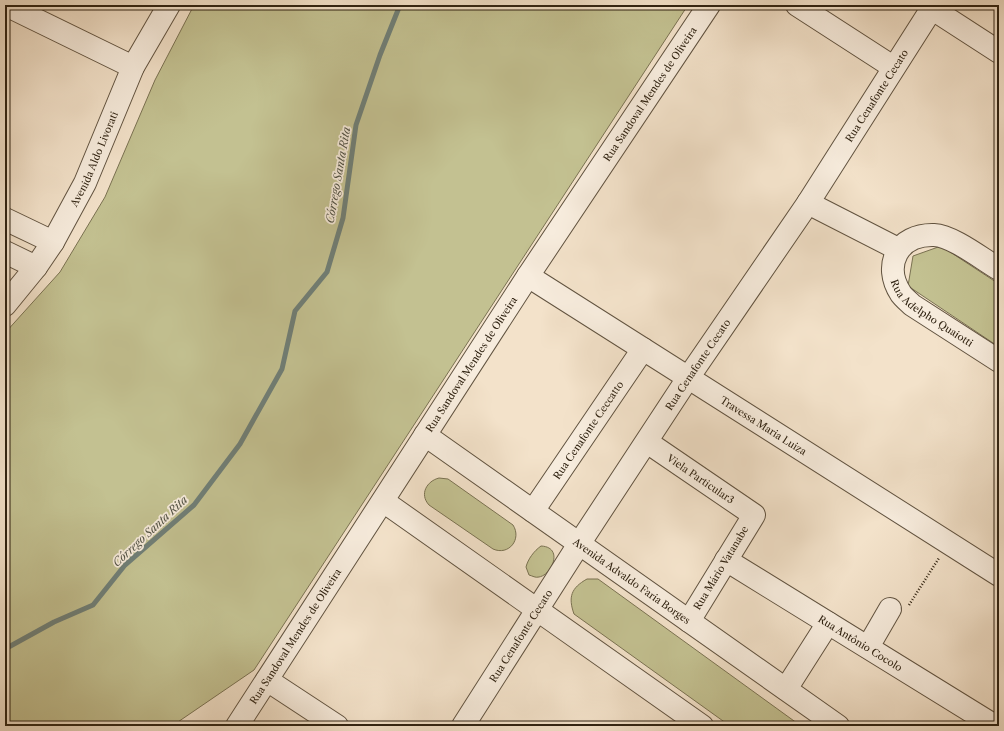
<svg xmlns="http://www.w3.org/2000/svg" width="1004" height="731" font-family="'Libre Caslon Text',serif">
<rect width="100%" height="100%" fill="#f3e2ca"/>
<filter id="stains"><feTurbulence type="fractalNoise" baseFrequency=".005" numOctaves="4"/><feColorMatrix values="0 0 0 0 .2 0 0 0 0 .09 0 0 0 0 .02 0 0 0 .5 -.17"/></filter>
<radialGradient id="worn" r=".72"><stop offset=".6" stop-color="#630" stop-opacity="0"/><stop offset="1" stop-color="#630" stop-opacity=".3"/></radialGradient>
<!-- green -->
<g fill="#c3c191" stroke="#7a7252">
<path d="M194,5h494l-434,665 -82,56h-167v-393l55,-61 45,-75 50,-117z"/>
<path d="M941,246l58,38v63l-91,-61 5,-30z"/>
<path d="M439,478l9,1 65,46c9,14 -4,31 -20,24l-64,-44c-10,-11 -2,-24 10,-27z"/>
<path d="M541,546c23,1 11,29 -2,31 -4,1 -6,-1 -10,-2l-3,-8c2,-8 8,-16 15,-21z"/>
<path d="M587,579h11l203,147h-71l-156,-112c-6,-17 -3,-26 13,-35z"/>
</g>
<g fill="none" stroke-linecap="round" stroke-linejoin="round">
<!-- stream -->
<path stroke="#707f77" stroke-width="5" d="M5,649l49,-27 39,-17 32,-40 69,-60 46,-61 42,-75 13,-58 32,-39 16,-54 13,-93 24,-70 20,-50"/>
<!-- minor casing -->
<g stroke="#615340" stroke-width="24">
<g id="minor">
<path d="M6,5l127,62"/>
<path d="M797,5l96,62"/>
<path d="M931,8l68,44"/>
<path d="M808,203l90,46"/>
<path d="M5,219l48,23"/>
<path d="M5,252l31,15"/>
<path id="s1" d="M999,269c-17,-10 -46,-33 -65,-34 -36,-1 -52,30 -33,59 3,4 7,7 11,11l87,56"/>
<path id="s2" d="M528,276l471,299"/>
<path id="s3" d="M5,305l31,-38 17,-25 32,-59 48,-116 36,-62"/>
<path id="s4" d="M425,435l413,291"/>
<path id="s5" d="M647,442l107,73 -65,106"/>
<path d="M383,501l319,225"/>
<path id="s6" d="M533,511l110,-162"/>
<path id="s7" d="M726,560l269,166"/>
<path d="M868,647l22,-38"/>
<path d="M267,680l70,46"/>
<path d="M786,689l42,-66"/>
<path id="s8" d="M237,726l291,-450 181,-271"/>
<path id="s9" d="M463,726l116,-182 109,-166 120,-175 126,-198"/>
</g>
</g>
<!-- path -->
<path stroke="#302312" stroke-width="2.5" stroke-dasharray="1 2" stroke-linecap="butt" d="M909,605l30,-47"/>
<!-- minor -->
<use href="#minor" stroke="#f7ecdd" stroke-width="22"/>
</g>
<g text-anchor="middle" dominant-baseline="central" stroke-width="3.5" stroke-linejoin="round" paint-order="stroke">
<!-- street labels -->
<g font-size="10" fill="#302312" stroke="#f7ecdd">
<text stroke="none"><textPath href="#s8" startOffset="755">Rua Sandoval Mendes de Oliveira</textPath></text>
<text stroke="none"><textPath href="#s9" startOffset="754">Rua Cenafonte Cecato</textPath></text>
<text stroke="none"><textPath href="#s3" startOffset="172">Avenida Aldo Livorati</textPath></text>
<text stroke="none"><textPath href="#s1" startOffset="196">Rua Adelpho Quaiotti</textPath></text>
<text stroke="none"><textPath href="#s8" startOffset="431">Rua Sandoval Mendes de Oliveira</textPath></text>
<text stroke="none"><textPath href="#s9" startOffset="431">Rua Cenafonte Cecato</textPath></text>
<text stroke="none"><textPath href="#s2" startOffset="279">Travessa Maria Luiza</textPath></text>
<text stroke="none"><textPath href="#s6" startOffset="98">Rua Cenafonte Ceccatto</textPath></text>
<text stroke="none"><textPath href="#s5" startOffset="65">Viela Particular3</textPath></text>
<text transform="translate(721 568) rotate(-59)">Rua Mário Vatanabe</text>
<text stroke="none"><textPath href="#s4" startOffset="253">Avenida Advaldo Faria Borges</textPath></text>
<text stroke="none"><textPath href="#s8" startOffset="107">Rua Sandoval Mendes de Oliveira</textPath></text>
<text stroke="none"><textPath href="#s9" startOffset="107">Rua Cenafonte Cecato</textPath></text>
<text stroke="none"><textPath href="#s7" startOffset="158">Rua Antônio Cocolo</textPath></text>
</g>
<!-- water labels -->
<g font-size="11" font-style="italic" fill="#505144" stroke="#f7ecdd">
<text transform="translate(338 175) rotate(-80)">Córrego Santa Rita</text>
<text transform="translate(150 531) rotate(-43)">Córrego Santa Rita</text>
</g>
</g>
<!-- margin -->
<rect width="1004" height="731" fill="none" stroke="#f3e2ca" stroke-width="20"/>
<rect x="6" y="6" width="992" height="719" fill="none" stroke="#302312" stroke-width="2"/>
<rect x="10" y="10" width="984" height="711" fill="none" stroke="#302312"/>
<rect width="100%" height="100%" filter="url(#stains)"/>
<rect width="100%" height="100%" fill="url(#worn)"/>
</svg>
